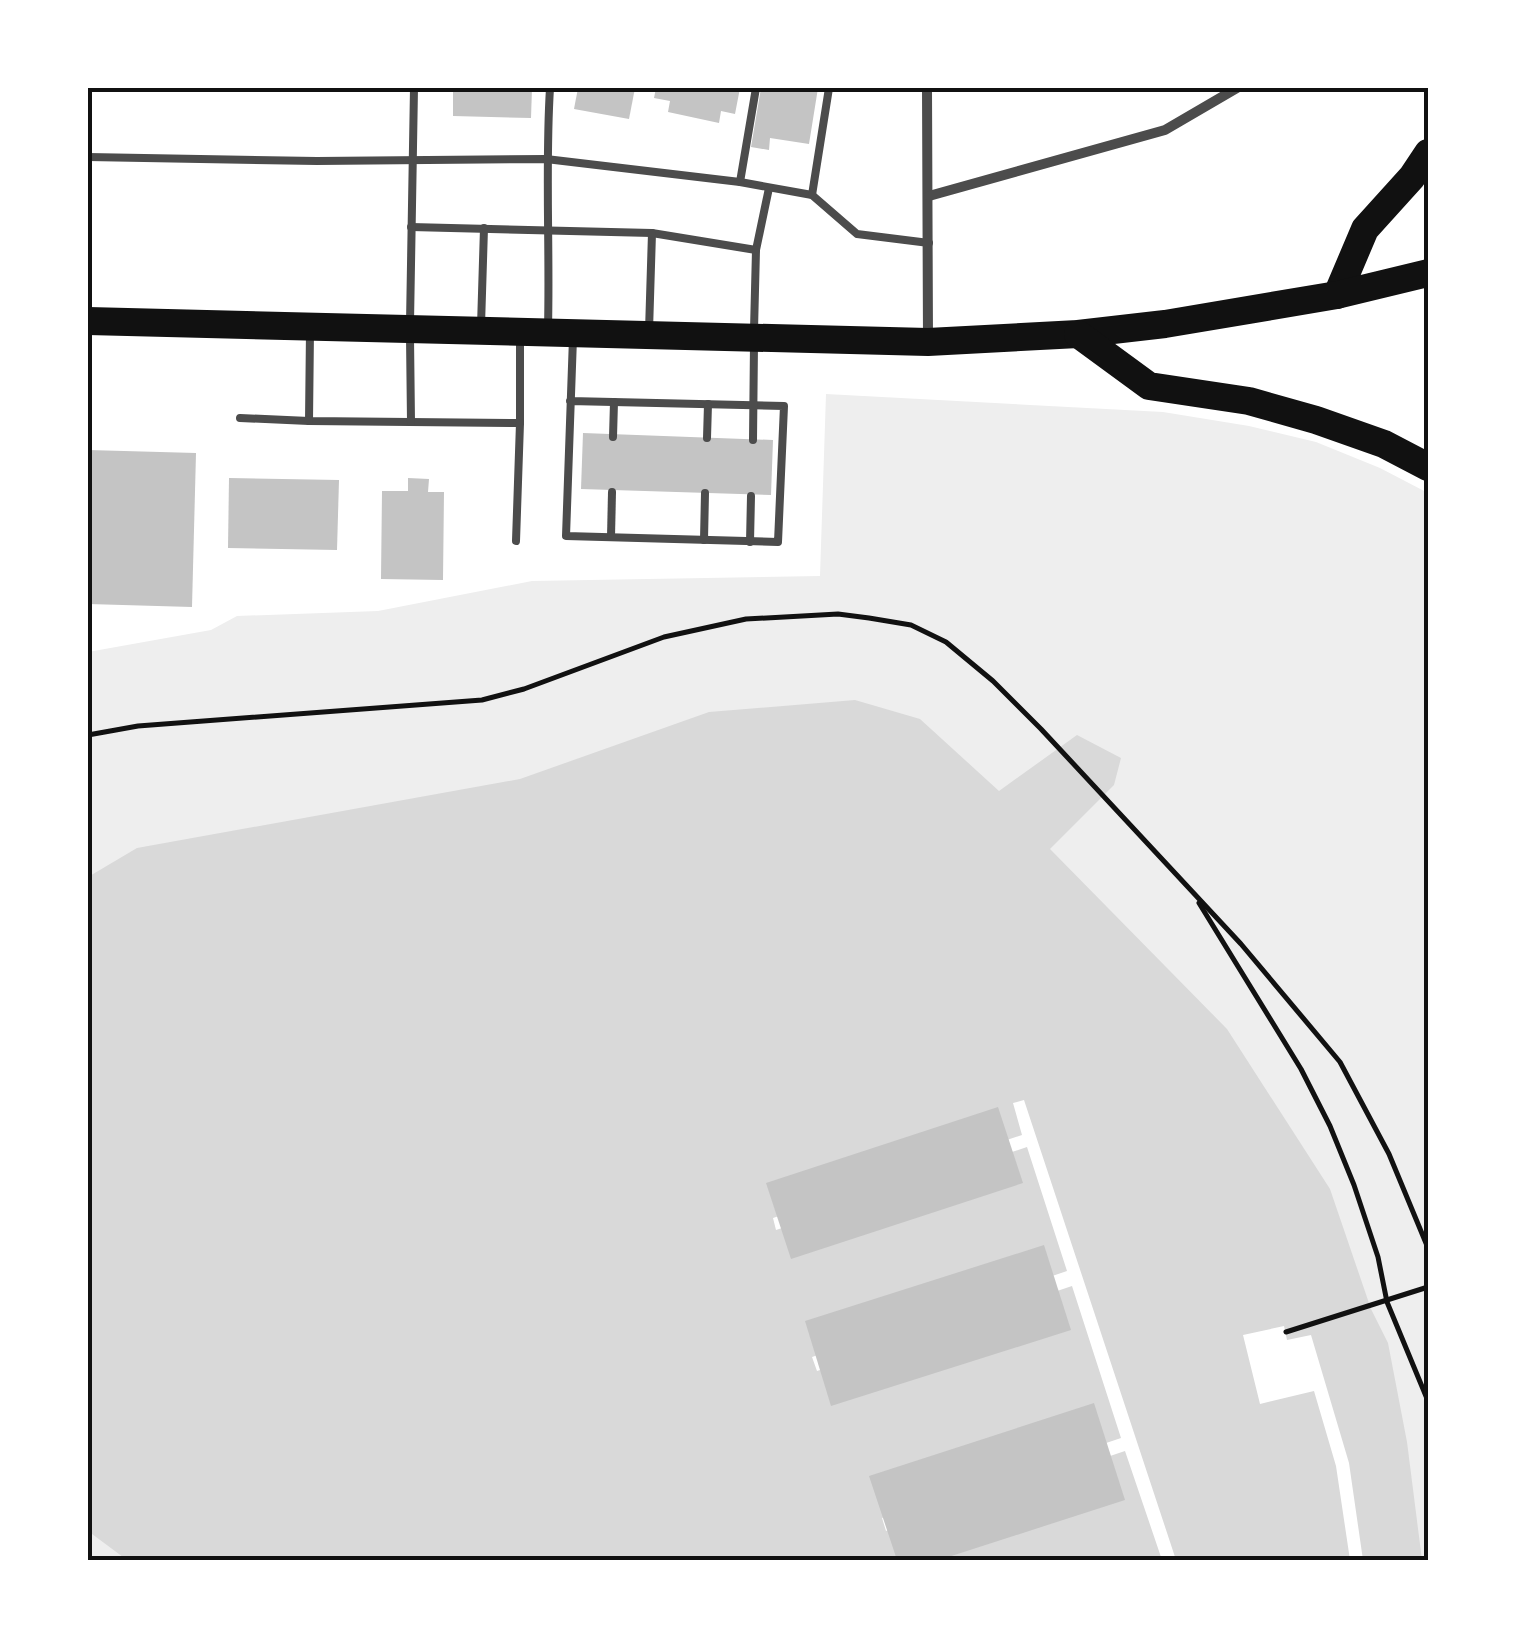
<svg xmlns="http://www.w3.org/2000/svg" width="1516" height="1648" font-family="'Libre Baskerville',serif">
<rect width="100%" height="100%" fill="#fff"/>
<!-- green -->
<path fill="#eee" d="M826,394l337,18 86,14 67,16 64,26 48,25v1067h-1340v-908l123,-22 26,-14 141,-5 154,-30 288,-5z"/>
<!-- water -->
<path fill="#d9d9d9" d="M855,700l65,19 79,72 78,-56 44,23 -7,27 -64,64 177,180 103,160 41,120 17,34 19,99 15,118h-1295l-39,-29v-654l49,-29 383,-69 189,-67z"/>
<!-- pier -->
<g fill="#fff">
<path d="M1024,1100l152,460h-14l-37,-109 -239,80 -4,-13 239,-80 -49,-152 -255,85 -5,-14 255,-86 -40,-124 -251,83 -3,-12 249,-83 -9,-32z"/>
<path d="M1284,1326l3,14 24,-5 38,128 14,97h-13l-14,-94 -22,-75 -54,13 -17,-69z"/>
</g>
<!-- building -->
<g fill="#c4c4c4">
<path d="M453,88h79l-1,30 -78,-2z"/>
<path d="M578,88h57l-6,31 -55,-10z"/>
<path d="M656,88h84l-5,26 -14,-3 -2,12 -51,-11 2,-11 -16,-3z"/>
<path d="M761,88h57l-9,56 -39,-6 -1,12 -18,-3z"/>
<path d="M583,433l190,7 -2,55 -190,-6z"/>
<path d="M88,450l108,3 -4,154 -104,-3z"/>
<path d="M229,478l110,2 -2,70 -109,-2z"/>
<path d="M408,478l21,1 -1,13h16l-1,88 -62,-1 1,-88h26z"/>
<path d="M998,1107l25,76 -232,76 -25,-76z"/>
<path d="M1044,1245l27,85 -240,76 -26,-85z"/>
<path d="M1094,1403l31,97 -186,60h-42l-28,-84z"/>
</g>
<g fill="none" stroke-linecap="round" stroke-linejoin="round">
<!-- path -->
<g stroke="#111" stroke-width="5">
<path d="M88,735l50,-9 344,-26 42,-11 140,-52 82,-18 92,-5 31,4 42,7 35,17 47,39 48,48 200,215 99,118 49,92 39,94"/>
<path d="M1199,903l102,166 29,57 24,59 24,72 9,45 41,99"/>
<path d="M1286,1332l142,-45"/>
</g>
<!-- service -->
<g stroke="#4c4c4c" stroke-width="8">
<path d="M88,157l229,4 229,-2 194,23 72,13 45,39 72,9"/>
<path d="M740,182l16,-94"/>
<path d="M812,195l17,-107"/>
<path d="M411,227l241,6 104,17 13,-62"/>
<path d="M410,323l4,-235"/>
<path d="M481,326l3,-98"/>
<path d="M548,328c2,-81 -3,-160 2,-240"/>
<path d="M754,330l2,-80"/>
<path d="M310,331l-1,90 211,2v-86"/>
<path d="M649,331l3,-98"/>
<path d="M410,337l1,85"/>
<path d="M570,401l214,5 -6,136 -212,-6 7,-198"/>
<path d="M240,418l69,3"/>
<path d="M613,437l1,-35"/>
<path d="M707,438l1,-34"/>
<path d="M753,440l1,-96"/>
<path d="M611,537l1,-45"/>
<path d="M704,540l1,-47"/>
<path d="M516,541l4,-118"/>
<path d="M750,542l1,-46"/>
</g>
<!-- minor -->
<g stroke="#4c4c4c" stroke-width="10">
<path d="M927,88l1,253"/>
<path d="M929,196l236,-66 72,-42"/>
</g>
<!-- trunk -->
<g stroke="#111" stroke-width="28">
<path d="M1337,295l28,-66 47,-52 16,-24"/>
<path d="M88,321l840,21 150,-8 87,-10 172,-29 91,-22"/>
<path d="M1078,334l71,52 100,15 67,19 68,24 44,23"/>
</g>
</g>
<!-- border -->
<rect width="1516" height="1648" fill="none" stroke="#ffffff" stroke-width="180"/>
<rect x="90" y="90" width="1336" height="1468" fill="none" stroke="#111" stroke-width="4"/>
</svg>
